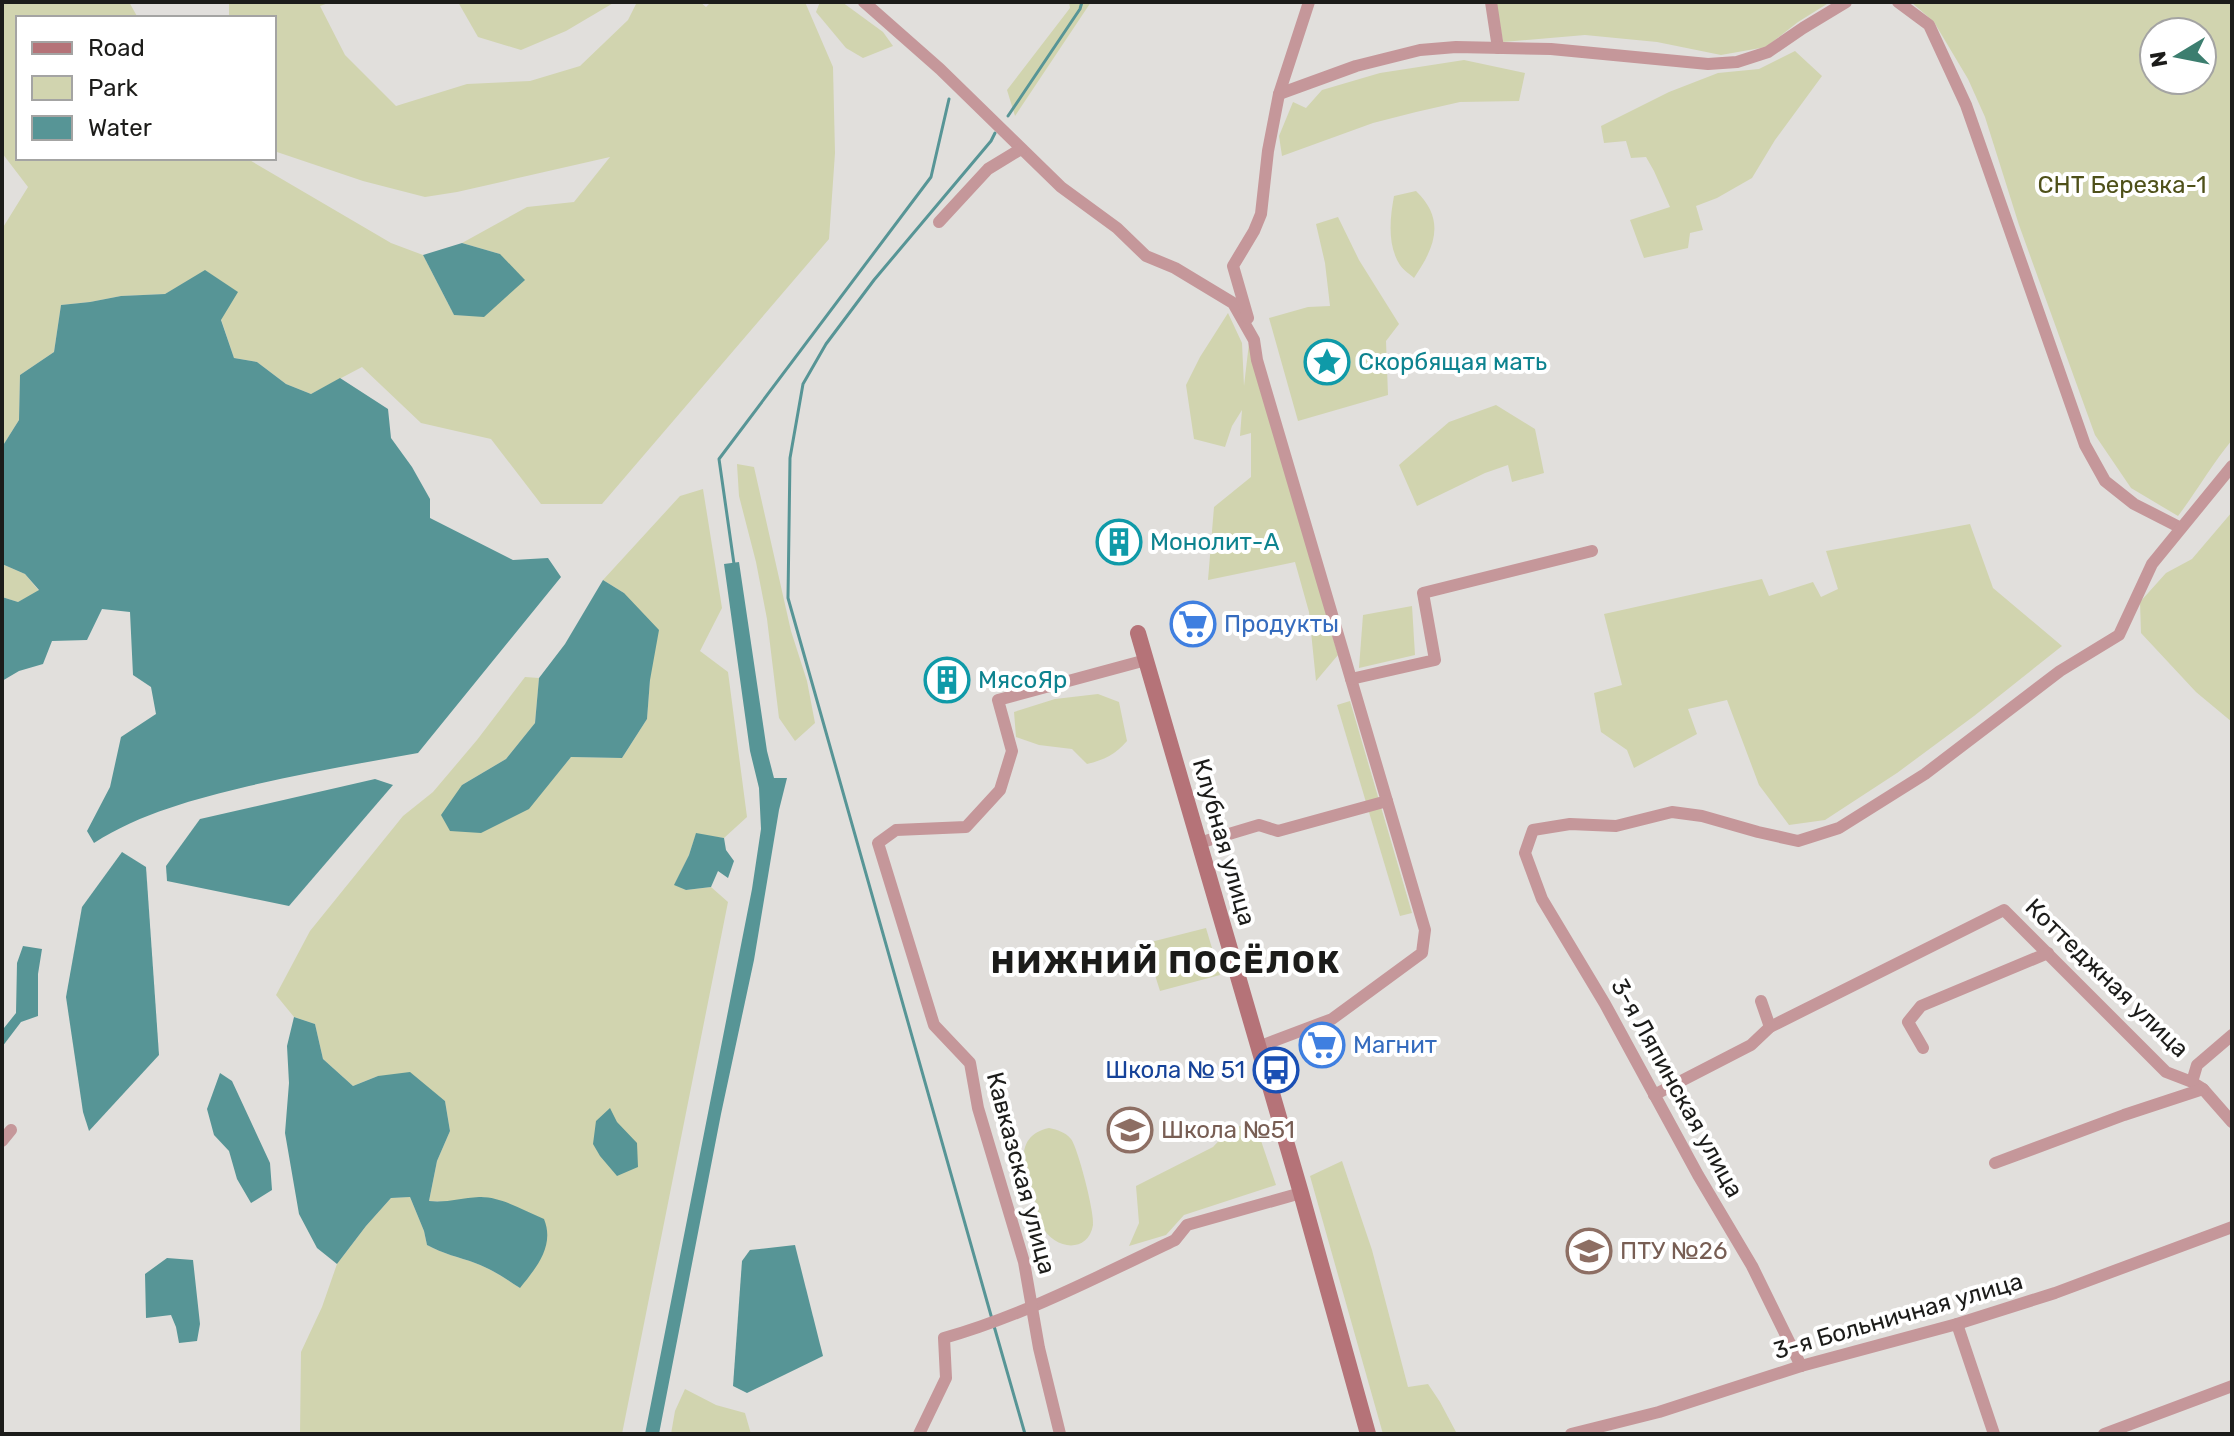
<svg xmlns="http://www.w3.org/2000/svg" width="2234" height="1436" font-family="Rubik,sans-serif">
<rect width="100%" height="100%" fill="#e1dfdc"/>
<!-- green -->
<g fill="#d1d4af" fill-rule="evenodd">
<path d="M2,2h127l9,16h-120v140h228l145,85 32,12 31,60 30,1 16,-62 -38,-11 65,-36 47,-5 36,-45 -153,35 -32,5 -62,-16 -89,-30v-133h-45v-16h102l-11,4 25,49 51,51 71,-22 63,-3 50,-15 48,-46 9,-18h63l6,5 5,-5h94l28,65 2,86 -6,86 -227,265h-61l-50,-65 -70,-16 -59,-56 -51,27 -25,-10 -29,-22 -23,-4 -29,-87 -40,23 -44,2 -31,6 -29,3 -7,47 -34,23 -1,45 -17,27v-218l26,-42 -26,-34z"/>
<path d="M458,2h157l-49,29 -45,19 -43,-13z"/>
<path d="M820,2h22l41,30 10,14 -30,12 -17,-10 -30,-36z"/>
<path d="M1069,2h22l-76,114 -8,-26 63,-82z"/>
<path d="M1496,2h334l-32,20 -32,25 -45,8 -64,-13 -72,-7 -82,7z"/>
<path d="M1911,2h321v438c-20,24 -35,51 -54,76l-47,-28 -36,-53 -76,-210 -34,-108 -17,-38 -34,-57zM2154,32h48v48h-48z"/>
<path d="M1795,51l27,25 -47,64 -23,38 -35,20 -21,8 7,24 -13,3 -2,15 -44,10 -14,-38 40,-13 -16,-36 -8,-14 -15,1 -5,-17 -22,2 -3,-17 68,-34 49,-19 41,-4z"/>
<path d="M1464,60l61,13 -6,28 -59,1 -44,10 -43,11 -91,33 -3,-20 14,-34 13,6 16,-18 58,-17z"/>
<path d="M1416,191c30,29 19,56 -2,87 -4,-4 -11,-8 -14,-13 -13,-20 -10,-47 -6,-69z"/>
<path d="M1338,217l21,43 40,64 -13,17 2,54 -90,26 -29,-103 39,-11 22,-1 -5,-43 -9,-39z"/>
<path d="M1228,313l14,30 2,43 5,-43 89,312 -22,26 -7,-69 -14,-50 -87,18 6,-73 37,-30v-44l-11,3 2,-26 -10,16 -7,21 -31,-8 -8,-54 14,-28z"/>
<path d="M1496,405l39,24 9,44 -32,9 -4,-17 -23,8 -68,33 -18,-41 50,-43z"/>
<path d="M737,464l17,3 37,164 16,50 8,42 -20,18 -16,-23 -12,-99 -11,-57 -17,-66z"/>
<path d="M703,489l19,119 -22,43 28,21 19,145 -23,21 -28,-4 -7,21 -14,29 11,6 25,-3 17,15 -106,532h-322l1,-82 21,-45 15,-43 29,-38 25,-28 19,-1 14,34 3,14c16,9 32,12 48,18 17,6 31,16 45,25l-8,-83 -30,-8 -31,5 -22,-1 8,-40 13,-30 -5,-30 -14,-11 -53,-14 -25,10 -30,-27 -8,-35 -21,-7 -18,-22 34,-64 93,-115 30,-24 44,-52 48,-63 14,1 -4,45 -29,36 -44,26 66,24 43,-52 51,1 25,-39 3,-39 -26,-87 -21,-13 77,-84z"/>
<path d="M2232,512v210l-36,-30 -55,-59 -1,-31 26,-29 26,-14z"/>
<path d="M1970,524l23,64 69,58 -88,70 -77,57 -72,47 -36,5 -30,-40 -32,-85 -39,9 9,25 -63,34 -7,-18 -26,-18 -7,-39 28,-8 -18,-71 158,-35 7,17 44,-14 8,15 17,-8 -12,-38z"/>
<path d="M2,564l23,10 14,17 -21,11 -16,-5z"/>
<path d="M1412,606l3,49 -56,13 4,-53z"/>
<path d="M1098,694l21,8 8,39c-11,13 -23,19 -40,23l-15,-15 -33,-4 -23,-8 -2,-25 41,-13z"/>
<path d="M1350,701l62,212 -12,3 -63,-211z"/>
<path d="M1206,928l14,47 -60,16 -6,-19 -19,-16v-10z"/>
<path d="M1255,1123l21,62 -92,30 -18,20 -37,11 10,-23 -3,-37 77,-39 18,-19z"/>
<path d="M1049,1128c9,2 16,4 22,11 7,9 24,75 22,86 -5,29 -39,25 -51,1l-18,-64c-2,-19 7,-30 25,-34z"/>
<path d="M1342,1161l30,89 36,137 20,-3 12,18 16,30 -3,2h-70l-73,-258z"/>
<path d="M685,1389l31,16 29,8 6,21h-80l4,-23z"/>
</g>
<!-- water -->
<g fill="#579596">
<path d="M462,243l38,11 25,26 -41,37 -30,-2 -31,-60z"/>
<path d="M205,270l33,22 -17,28 13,38 23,4 29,22 25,10 29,-16 48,31 3,29 21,29 18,32v19l83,42 35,-2 13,19 -143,176c-57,10 -113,20 -169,33 -54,13 -108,27 -155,57l-7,-12 23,-44 11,-50 35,-23 -5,-27 -18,-12 -3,-63 -28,-3 -15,31 -35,1 -9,23 -24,7 -17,10v-84l16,5 21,-12 -14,-16 -23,-10v-117l17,-27 1,-45 34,-23 7,-47 29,-3 31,-6 44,-2z"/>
<path d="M739,562l28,189 7,27h13l-8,32 -25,150 -33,154 -62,320h-14l107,-545 9,-60 -2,-41 -9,-37 -26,-187z"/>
<path d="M603,580l21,13 35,37 -9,50 -3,39 -25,39 -51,-1 -42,52 -48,24 -31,-2 -9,-16 21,-30 44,-26 29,-36 4,-45 26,-34z"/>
<path d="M375,779l18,6 -104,121 -122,-25 -1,-15 34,-47z"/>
<path d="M696,833l28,5 2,12 8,11 -6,17 -10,-7 -7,16 -25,3 -12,-5 15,-30z"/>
<path d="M122,852l24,15 13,188 -70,76 -6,-19 -17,-115 16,-90z"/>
<path d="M23,946l19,3 -4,25v42l-17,6 -19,25v-20l2,1 12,-15 1,-50z"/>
<path d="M294,1017l21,7 8,35 30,27 25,-10 32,-4 35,29 5,30 -13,30 -8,40c17,2 32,-3 50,-4 21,-1 46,14 65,22 11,27 -8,49 -24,69 -14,-9 -28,-19 -45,-25 -16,-6 -32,-9 -48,-18l-3,-14 -14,-34 -19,1 -25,28 -29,38 -20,-16 -18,-34 -14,-81 4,-50 -2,-37z"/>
<path d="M220,1073l12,8 38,82 2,27 -21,13 -14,-24 -8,-28 -15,-16 -7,-26z"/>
<path d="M610,1108l7,14 20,21 1,24 -21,9 -17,-20 -7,-12 3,-23z"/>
<path d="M795,1245l28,111 -76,37 -14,-7 9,-125 8,-11z"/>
<path d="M167,1258l26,2 7,64 -3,17 -18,2 -3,-16 -5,-12 -25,3 -1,-44z"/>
</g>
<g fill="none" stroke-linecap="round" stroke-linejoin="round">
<!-- stream -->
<g stroke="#579596" stroke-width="3">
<path d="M1008,116l72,-107 2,-7"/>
<path d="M734,564l-15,-105 212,-282 18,-78"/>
<path d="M992,1319l-204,-721 2,-140 13,-74 23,-40 48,-64 117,-139 4,-8"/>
<path d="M994,1326l31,108"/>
</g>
<!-- street -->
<g stroke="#c5979a" stroke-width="12">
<path d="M864,2l76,67 121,118 56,41 29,28 29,12 58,35 21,37 3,20 168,570 -3,23 -90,66 -74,28"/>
<path d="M1491,2l7,46"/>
<path d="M1898,2l31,23 37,80 119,340 20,36 29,23 47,24"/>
<path d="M1279,94l77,-28 64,-16 36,-3 95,2 157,15 29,-2 31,-10 35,-24 43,-26"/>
<path d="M939,222l49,-53 33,-20"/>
<path d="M1248,318l-15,-52 21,-35 7,-17 7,-63 11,-57 30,-92"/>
<path d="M1351,679l84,-19 -12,-67 169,-42"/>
<path d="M1199,843l60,-18 19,6 109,-30"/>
<path d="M1770,1027l234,-117 162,162 26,10 11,7 29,33"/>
<path d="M1923,1048l-15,-26 13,-16 127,-53"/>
<path d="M2192,1082l5,-17 35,-30"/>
<path d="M1654,1095l97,-50 19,-18 -9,-26"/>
<path d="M2,1141l9,-11"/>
<path d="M1995,1163l129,-48 79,-26"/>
<path d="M1957,1324l37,110"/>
<path d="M1801,1366l-49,-100 -54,-91 -93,-171 -63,-105 -17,-46 8,-23 37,-6 46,2 56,-14 30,4 56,16 40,9 41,-13 86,-54 135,-103 59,-36 33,-71 80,-98"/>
<path d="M919,1434l27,-56 -2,-40c81,-23 155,-62 231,-98l12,-15 114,-32"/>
<path d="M1060,1434l-21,-86 -15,-86 -46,-154 -8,-45 -36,-38 -56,-182 18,-13 70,-3 34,-37 12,-39 -14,-51 148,-40"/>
<path d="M1571,1434l88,-22 142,-46 156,-42 98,-31 177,-66"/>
<path d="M2104,1434l128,-48"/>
</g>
<!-- secondary -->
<path stroke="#b57378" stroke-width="16" d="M1138,633l163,560 67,241"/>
</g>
<!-- icons -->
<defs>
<g id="sight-ring" transform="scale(2.3)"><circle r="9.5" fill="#fff" stroke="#0f9aa8" stroke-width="1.5"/><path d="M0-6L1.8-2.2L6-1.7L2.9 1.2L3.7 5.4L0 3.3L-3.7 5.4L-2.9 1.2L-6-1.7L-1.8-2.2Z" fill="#0f9aa8"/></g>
<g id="building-ring" transform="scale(2.3)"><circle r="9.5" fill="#fff" stroke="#0f9aa8" stroke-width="1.5"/><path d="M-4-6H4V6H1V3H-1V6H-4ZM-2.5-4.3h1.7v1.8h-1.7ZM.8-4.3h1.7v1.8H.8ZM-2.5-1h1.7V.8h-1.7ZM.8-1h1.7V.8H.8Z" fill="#0f9aa8"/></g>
<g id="supermarket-ring" transform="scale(2.3)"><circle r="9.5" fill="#fff" stroke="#3f7fe0" stroke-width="1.5"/><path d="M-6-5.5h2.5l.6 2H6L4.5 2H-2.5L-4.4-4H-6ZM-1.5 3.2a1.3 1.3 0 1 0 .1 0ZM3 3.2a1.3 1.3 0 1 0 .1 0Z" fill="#3f7fe0"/></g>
<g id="bus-ring" transform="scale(2.3)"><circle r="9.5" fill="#fff" stroke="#1a4fb4" stroke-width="1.5"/><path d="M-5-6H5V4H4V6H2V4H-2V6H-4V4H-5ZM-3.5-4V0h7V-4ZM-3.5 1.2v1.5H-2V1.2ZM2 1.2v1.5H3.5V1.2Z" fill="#1a4fb4"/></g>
<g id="school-ring" transform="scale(2.3)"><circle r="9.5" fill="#fff" stroke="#8d6e63" stroke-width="1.5"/><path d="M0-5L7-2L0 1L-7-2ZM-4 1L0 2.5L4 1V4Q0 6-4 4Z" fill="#8d6e63"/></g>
<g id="university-ring" transform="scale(2.3)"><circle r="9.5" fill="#fff" stroke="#8d6e63" stroke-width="1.5"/><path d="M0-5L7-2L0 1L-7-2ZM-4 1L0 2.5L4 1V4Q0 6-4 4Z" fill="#8d6e63"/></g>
</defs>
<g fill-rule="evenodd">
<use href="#sight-ring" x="1327" y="362"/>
<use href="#building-ring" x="1119" y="542"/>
<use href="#supermarket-ring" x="1193" y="624"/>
<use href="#building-ring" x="947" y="680"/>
<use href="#supermarket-ring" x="1322" y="1045"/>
<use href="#bus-ring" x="1276" y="1070"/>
<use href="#school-ring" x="1130" y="1130"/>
<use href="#university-ring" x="1589" y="1251"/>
</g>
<g text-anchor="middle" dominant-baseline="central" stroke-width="8" stroke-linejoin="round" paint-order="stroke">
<!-- park labels -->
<g font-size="24" fill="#4e5019" stroke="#fff">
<text x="2122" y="185">СНТ Березка-1</text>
</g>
<!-- culture labels -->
<g font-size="24" fill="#0d838f" stroke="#fff" text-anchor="start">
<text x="1358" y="362">Скорбящая мать</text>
<text x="1150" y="542">Монолит-А</text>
<text x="978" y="680">МясоЯр</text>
</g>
<!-- shop labels -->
<g font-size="24" fill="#366cbe" stroke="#fff" text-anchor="start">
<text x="1224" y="624">Продукты</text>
<text x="1353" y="1045">Магнит</text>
</g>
<!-- street labels -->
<g font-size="24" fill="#1c1c1a" stroke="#fff">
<text transform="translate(1224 842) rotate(74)">Клубная улица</text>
<text transform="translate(2107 978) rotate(44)">Коттеджная улица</text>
<text transform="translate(1677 1088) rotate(61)">3-я Ляпинская улица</text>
<text transform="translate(1021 1173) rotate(75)">Кавказская улица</text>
<text transform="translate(1898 1316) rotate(-16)">3-я Больничная улица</text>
</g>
<!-- transit labels -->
<g font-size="24" fill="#164399" stroke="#fff" text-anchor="end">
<text x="1245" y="1070">Школа № 51</text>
</g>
<!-- education labels -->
<g font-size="24" fill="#785e54" stroke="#fff" text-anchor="start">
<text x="1161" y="1130">Школа №51</text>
<text x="1620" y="1251">ПТУ №26</text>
</g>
<!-- district labels -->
<g font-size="32" font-weight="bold" letter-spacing="2" fill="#1c1c1a" stroke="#fff">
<text x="1166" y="962">НИЖНИЙ ПОСЁЛОК</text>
</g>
</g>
<!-- border -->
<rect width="2234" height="1436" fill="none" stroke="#1c1c1a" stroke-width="8"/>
<!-- legend -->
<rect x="16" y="16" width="260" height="144" fill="#ffffff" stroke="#a4a4a3" stroke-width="2"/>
<rect x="32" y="42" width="40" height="12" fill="#b57378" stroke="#a4a4a3" stroke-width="2"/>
<text x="88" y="56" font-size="24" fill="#1c1c1a">Road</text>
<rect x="32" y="76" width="40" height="24" fill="#d1d4af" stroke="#a4a4a3" stroke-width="2"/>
<text x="88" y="96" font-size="24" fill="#1c1c1a">Park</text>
<rect x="32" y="116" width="40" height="24" fill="#579596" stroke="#a4a4a3" stroke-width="2"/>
<text x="88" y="136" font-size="24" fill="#1c1c1a">Water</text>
<!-- north arrow -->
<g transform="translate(2178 56) rotate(260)"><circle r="38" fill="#ffffff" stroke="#a4a4a3" stroke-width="2"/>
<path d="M0-6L14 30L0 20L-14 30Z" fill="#3c7e6f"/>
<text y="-12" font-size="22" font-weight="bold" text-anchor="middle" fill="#1c1c1a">N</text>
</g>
</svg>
